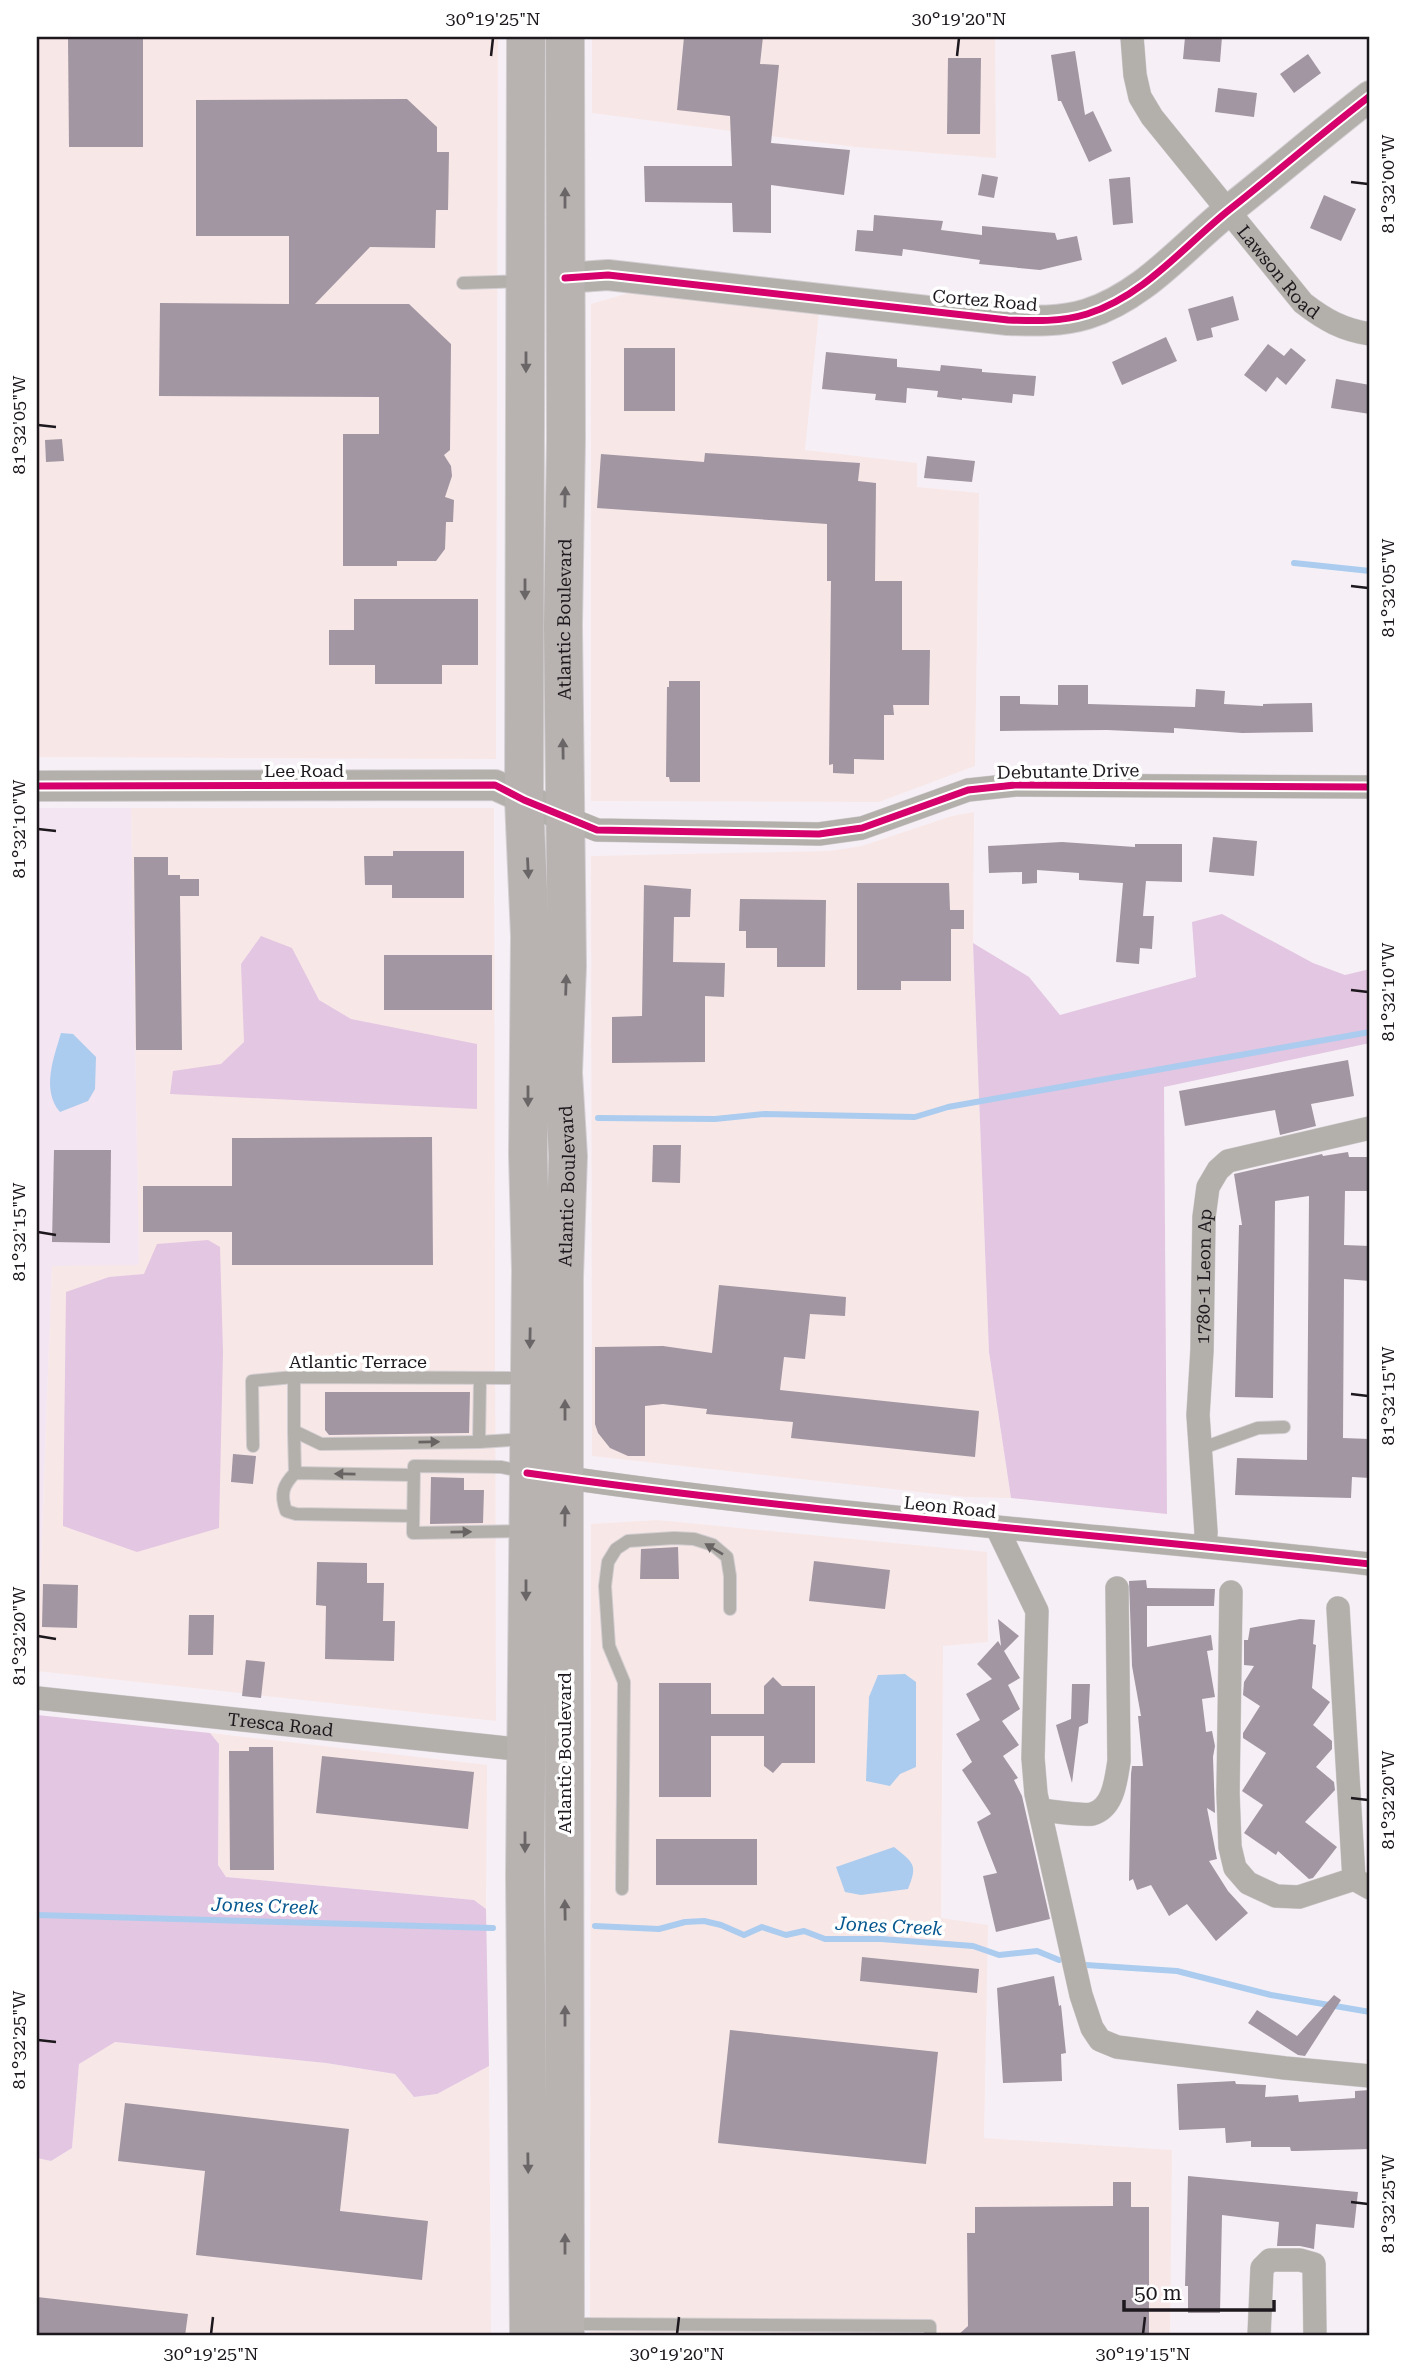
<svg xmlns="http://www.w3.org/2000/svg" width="1407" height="2373" font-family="'Roboto Serif',serif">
<rect width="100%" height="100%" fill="#f6f0f6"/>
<!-- commercial -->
<g fill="#f8e7e7">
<path d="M37,37h461l-2,722 -459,-2z"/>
<path d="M592,37h403l1,121 -140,-11 -264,-34z"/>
<path d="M632,292l187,20 -14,138 112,13v24l62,6 -4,273 -96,36 -288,-1v-497z"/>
<path d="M131,808h363l2,913 -459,-50 15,-406h87z"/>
<path d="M974,812l-1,131 16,409 22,146 -46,-1 -373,-41 -1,-600 238,-5 33,-5 90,-30z"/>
<path d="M657,1520l330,32 1,90 -45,4 -2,272 47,7 -4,213 188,12 -2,186h-580l1,-812z"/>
<path d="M210,1733l277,32 -1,144 -12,-9 -248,-23 -8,-12 1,-121z"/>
<path d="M114,2042l212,21 69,11 19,23 23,-3 52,-28 2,270h-454v-178l14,3 21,-13 7,-85z"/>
</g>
<!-- built -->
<path fill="#f3e5f1" d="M37,808h94l8,457 -87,1 -15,395z"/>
<!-- forest -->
<g fill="#e3c6e2">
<path d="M1222,914l91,49 32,12 25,-6v74l-206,44 3,427 -156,-16 -22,-146 -16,-409 56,34 31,38 136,-38 -4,-55z"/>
<path d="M261,936l31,12 27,52 32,19 126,25v65l-307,-15 3,-23 48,-7 23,-22 -3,-78z"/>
<path d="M208,1240l12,7 3,105 -4,176 -82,24 -74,-26 3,-234 43,-15 35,-3 13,-30z"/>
<path d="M37,1715l173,18 9,11 -1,121 8,12 248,23 12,9 3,157 -52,28 -23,3 -19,-23 -69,-11 -211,-21 -36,22 -7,84 -21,13 -14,-3z"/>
</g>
<!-- water -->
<g fill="#abccee">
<path d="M61,1033l12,1 23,23 -1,32 -7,12 -28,11c-19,-22 -6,-55 1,-79z"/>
<path d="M905,1674l11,8v85l-16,7 -10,12 -24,-5 3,-84 9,-22z"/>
<path d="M894,1847c20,16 24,18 14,42l-47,6 -16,-3 -9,-25z"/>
</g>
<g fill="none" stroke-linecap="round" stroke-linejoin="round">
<!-- stream -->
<g stroke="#abccee" stroke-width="6">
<path d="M1294,563l76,8"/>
<path d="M598,1118l117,1 50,-5 150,3 33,-10 422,-75"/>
<path d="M37,1915l456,13"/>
<path d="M595,1926l64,3 26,-7 19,-1 17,4 23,10 18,-8 24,8 18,-4 21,8h56l92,7 26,9 38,-4 22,9"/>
<path d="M1086,1965l91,6 94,24 99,17"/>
</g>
</g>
<!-- building -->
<g fill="#a196a2">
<path d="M68,37h75v110h-74z"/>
<path d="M684,37h79l-3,27 19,1 -8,78 79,7 -6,45 -73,-10v48l-38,-1 -1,-29 -87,-1 -1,-36h88l-2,-50 -53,-6z"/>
<path d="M1185,37h37l-2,25 -37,-3z"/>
<path d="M1075,51l10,64 8,-4 19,40 -23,11 -28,-61h-3l-7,-46z"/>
<path d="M1308,54l13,19 -27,20 -14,-19z"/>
<path d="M948,58h33l-1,76h-33z"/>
<path d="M1218,88l39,5 -3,24 -39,-5z"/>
<path d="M407,99l30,28v25h12l-1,58h-12l-1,38 -65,-1 -55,57h94l42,40 -1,106 -6,5 7,11 1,10 -7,21 9,3 -1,22h-7l-1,27 -9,12h-39v5h-54v-132h36v-37l-220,-1 1,-93 129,1v-68h-93v-136z"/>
<path d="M982,174l16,3 -4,21 -16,-3z"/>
<path d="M1130,177l3,46 -20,2 -4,-46z"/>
<path d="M1324,195l32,14 -15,32 -31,-13z"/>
<path d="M874,215l69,6 -2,9 41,5v-9l73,7 2,7 20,-4 5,24 -42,10 -61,-6 1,-4 -77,-11 -1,7 -47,-5 2,-21 16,1z"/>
<path d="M1233,296l6,24 -28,8 2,9 -16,4 -9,-32z"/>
<path d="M1166,337l11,24 -55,24 -10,-23z"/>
<path d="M1268,344l16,12 7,-8 15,12 -20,25 -9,-8 -11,15 -22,-17z"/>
<rect x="624" y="348" width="51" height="63"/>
<path d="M826,352l71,7v8l43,4 1,-6 41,4v3l54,4 -2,20 -21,-2 -1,9 -50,-5v2l-25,-3 1,-6 -31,-3 -1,15 -31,-3 1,-6 -54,-5z"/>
<path d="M1336,379l34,6v29l-39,-6z"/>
<path d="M62,439l2,22 -18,1 -1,-22z"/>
<path d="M705,453l155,10 -2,18 18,2 -1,98h27v69h28l-1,55h-36l1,10h-10v45l-30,-1v15l-21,-1v-9l-4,1 2,-184h-4v-57l-230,-16 4,-54 103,8z"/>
<path d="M927,456l48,5 -3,21 -48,-4z"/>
<path d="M354,599h124v66h-36v19h-67v-19h-46v-35h25z"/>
<path d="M669,681h31v101h-30l-1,-5h-3l1,-90h2z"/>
<path d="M1058,685h30v19l107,3 1,-18 29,2 -1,13 39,2v-2l49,-1 1,29 -71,1 -68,-5v5l-67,-3 -107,1v-35h20v8l38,1z"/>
<path d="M1213,837l44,4 -3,35 -45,-4z"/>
<path d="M1062,842l73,5v-3h47v38l-36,-1 -3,35h11l-2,33 -12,-1 -1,16 -23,-2 7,-79 -44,-3v-7l-42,-3v13l-15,1v-12l-33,1 -1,-27z"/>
<path d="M393,851h71v47h-72v-13h-27l-1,-29h29z"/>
<path d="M134,857h34v18h12v4h19v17h-19l2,154h-46z"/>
<path d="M857,883h92l1,27h14v19h-13v52h-50v9h-44z"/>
<path d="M644,885l47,4 -1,28h-16l-1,45 52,1 -1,34 -19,-1v66l-93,1v-46l30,-1z"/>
<path d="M740,899l86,1 -1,67h-48v-19h-31v-17h-7z"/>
<rect x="384" y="955" width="108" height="55"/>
<path d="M1348,1060l6,36 -43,8 5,22 -36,9 -5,-25 -90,16 -6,-35z"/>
<path d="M432,1137l1,128h-201v-33h-89v-46h89v-48z"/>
<path d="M653,1145h28l-1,38 -28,-1z"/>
<path d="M54,1150h57l-1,93 -58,-1z"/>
<path d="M1348,1152l1,5h21v34h-25l-1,54 26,1v35l-26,-2 -1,159 27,1v39l-18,-1 -1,21 -116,-3 2,-37 70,2 2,-264 -34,5 -2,197 -38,-1 4,-172h3l-8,-51 88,-20 1,2z"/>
<path d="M719,1285l127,12 -1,19 -35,-2 -5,45 -21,-2 -4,33 199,21 -4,46 -184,-19 2,-16 -87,-8 1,-5 -44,-5 -18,2v50h-17l-18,-8 -12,-15 -3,-9v-77l68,-1 49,7z"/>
<path d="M325,1392h145l-1,41 -140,2 -4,-5z"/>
<path d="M233,1454l23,2 -3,28 -22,-2z"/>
<path d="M431,1477l33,1v12h20l-1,33 -53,1z"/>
<path d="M678,1547l1,32h-39l1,-30z"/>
<path d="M814,1561l76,9 -5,39 -76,-8z"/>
<path d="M317,1562l50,1v20h17l-1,38h12l-1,40 -69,-2 1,-53 -10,-1z"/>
<path d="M1146,1580l1,8 68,1 -1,17h-67v41l64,-12 2,15 -6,1 8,46 -13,2 4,33 6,-1 3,15 -2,11 2,56 -8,-5 10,51 -8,2 19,30 20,22 -32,28 -29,-37 -18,12 -18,-31 -14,5 -4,-11 -4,2 2,-107 1,-8h11l-5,-50h3l-9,-50 -3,-85z"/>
<path d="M43,1584l35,1 -1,43 -35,-1z"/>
<path d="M189,1615h25l-1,40h-25z"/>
<path d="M998,1619l21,17 -15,15 16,27 -12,7 12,24 -18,12 17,24 -16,11 15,22 -4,2 8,16 28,123 -54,13 -13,-56 14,-3 -20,-51 14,-8 -29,-44 10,-8 -16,-28 24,-14 -14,-26 26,-15 -15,-15 21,-23 3,5z"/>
<path d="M1300,1619l15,1 -2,24 3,1 -4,43 18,14 -17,23 19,16v8l-16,18 18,15 1,8 -30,32 32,25 -24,31 -4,1 -31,-28 -2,4 -32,-22 19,-28 -21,-14 24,-38 -23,-15v-5l17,-27 -17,-11 1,-13 10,-16 -10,-1v-25h4l2,-12z"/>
<path d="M246,1660l19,2 -4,36 -19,-2z"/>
<path d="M773,1677l9,9h33v77h-33l-9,10 -9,-7v-30h-53v61h-52v-114h52v31h53v-28z"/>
<path d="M1072,1684h18l-2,39 -9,4 -7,56 -16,-58 15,-6z"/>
<path d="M249,1747h24l1,123h-44l-1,-119h20z"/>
<path d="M322,1756l152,16 -6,57 -152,-16z"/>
<rect x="656" y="1839" width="101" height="46"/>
<path d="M862,1957l117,12 -2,24 -117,-12z"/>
<path d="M1054,1976l5,30 2,-1 5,48 -5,1 1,27 -59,2 -6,-95z"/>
<path d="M1334,1995l7,5 -36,56 -7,-1 -50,-32 9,-13 40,26z"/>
<path d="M730,2030l208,22 -12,112 -208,-21z"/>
<path d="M1235,2081l1,3 30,1 -1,12 33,-2 1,7 56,-4v-7l15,-1v59l-74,2h-5l-1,-4h-39v-6l-25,2 -1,-15 -46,2 -2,-46z"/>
<path d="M125,2103l224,26 -9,82 88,10 -6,59 -226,-25 9,-84 -87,-10z"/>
<path d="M1188,2176l170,16 -4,36 -38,-4 -2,25 -14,-3h-23l2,-24 -57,-7 -2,98h-32v-27h-3z"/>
<path d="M1113,2182h18v25h18v129h-192l11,-10 -1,-93h8v-26l138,-1z"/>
<path d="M37,2297l151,17 -3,22h-148z"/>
</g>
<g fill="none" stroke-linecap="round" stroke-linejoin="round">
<!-- service casing -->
<g stroke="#d2ced2" stroke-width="14">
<g id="service">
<path d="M463,283l59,-2"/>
<path d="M294,1377v54l27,13 158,-2"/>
<path d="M480,1379l-1,63 45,-3"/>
<path d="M294,1431l1,42"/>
<path d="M253,1446l-1,-65 42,-4 231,1"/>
<path d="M1200,1449l58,-21 26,-1"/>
<path d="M526,1472l-25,-5 -87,-1 -1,67 113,-2"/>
<path d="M413,1475l-118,-2c-12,12 -15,21 -9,38l10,3 117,2"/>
<path d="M622,1889l2,-207 -15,-36 -4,-60 3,-24 8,-13 12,-8 46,-3 20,1 19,6 14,12 3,19v33"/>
<path d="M570,2324l360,2v10"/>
</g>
</g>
<!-- minor casing -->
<g stroke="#d2ced2" stroke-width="24">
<g id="minor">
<path id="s1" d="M1132,37l3,38 5,22 12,20 151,186c22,17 40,27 67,31"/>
<path d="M565,817l32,13 222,4 43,-6 106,-38 47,-5 355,2"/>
<path d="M555,1476c270,40 544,58 815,88"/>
<path d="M997,1528l40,83 -4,147 3,36 45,201 11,33 8,12 17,7 168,21 85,8"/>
<path id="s2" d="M1205,1546l1,-14 -8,-117 4,-65 2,-133 4,-30 10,-17 10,-9 142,-33"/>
<path d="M1231,1592l-3,201 2,54 5,21 13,15 28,13 23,1 55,-18"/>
<path d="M1338,1608l16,271 16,9"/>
<path id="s3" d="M37,1698l488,52"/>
<path d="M1041,1810c10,1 43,6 51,4 22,-6 24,-35 27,-53l-2,-173"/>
<path d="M1259,2336l3,-68 8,-8h30l14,4 1,72"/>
</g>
</g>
<!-- tertiary casing -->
<g stroke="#d2ced2" stroke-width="32">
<g id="tertiary">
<path d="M565,278l43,-3 400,45c26,1 53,2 79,-6 57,-18 96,-67 142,-104 47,-37 93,-77 141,-114"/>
<path d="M37,786l458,-1 70,32"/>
</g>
</g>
<!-- trunk casing -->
<g stroke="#d2ced2" stroke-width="40">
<g id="trunk">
<path d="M526,37l-2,763 6,136 -2,218 3,116 -6,605 4,461"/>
<path id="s4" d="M565,2336l-1,-703v-356l4,-121 -5,-83 4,-107 -4,-340 3,-187 -1,-402"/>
</g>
</g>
<!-- service -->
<use href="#service" stroke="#b3afaa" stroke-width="12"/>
<!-- minor -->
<use href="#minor" stroke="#b3afaa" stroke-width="23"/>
<!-- tertiary -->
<use href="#tertiary" stroke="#b3afaa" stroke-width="30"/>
<!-- trunk -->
<use href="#trunk" stroke="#b8b3b1" stroke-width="38"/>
<!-- cycleway casing -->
<g stroke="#fff" stroke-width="11">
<g id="cycleway">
<path d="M565,278l43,-3 400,45c26,1 53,2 79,-6 57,-18 96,-67 142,-104 47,-37 93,-77 141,-114"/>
<path d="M37,786l458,-1 29,15 73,30 222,4 43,-6 106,-38 47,-5 355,2"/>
<path d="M527,1473c280,40 562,60 843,91"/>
</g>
</g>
<!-- cycleway -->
<use href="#cycleway" stroke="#d6006c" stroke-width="7"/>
</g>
<!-- one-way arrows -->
<defs><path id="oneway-solid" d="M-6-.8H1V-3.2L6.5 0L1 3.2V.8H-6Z" transform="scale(1.75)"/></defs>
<g fill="#6a6667">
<use href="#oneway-solid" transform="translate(565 198) rotate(-90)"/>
<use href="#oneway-solid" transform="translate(526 362) rotate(90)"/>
<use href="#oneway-solid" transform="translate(565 497) rotate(-89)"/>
<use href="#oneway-solid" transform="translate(525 589) rotate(90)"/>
<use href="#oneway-solid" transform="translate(563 749) rotate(-91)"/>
<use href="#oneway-solid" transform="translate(528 868) rotate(87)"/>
<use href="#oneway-solid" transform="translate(566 985) rotate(-88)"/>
<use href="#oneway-solid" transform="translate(528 1096) rotate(90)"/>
<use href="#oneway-solid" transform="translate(530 1338) rotate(91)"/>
<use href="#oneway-solid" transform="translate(565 1410) rotate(-90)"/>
<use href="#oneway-solid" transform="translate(565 1516) rotate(-89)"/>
<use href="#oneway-solid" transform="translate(526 1590) rotate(90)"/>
<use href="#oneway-solid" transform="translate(525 1842) rotate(90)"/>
<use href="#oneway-solid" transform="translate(565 1910) rotate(-91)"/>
<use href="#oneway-solid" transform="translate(565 2016) rotate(-90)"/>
<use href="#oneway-solid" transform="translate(528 2163) rotate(89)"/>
<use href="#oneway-solid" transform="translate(565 2244) rotate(-90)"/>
</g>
<g fill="#686464">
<use href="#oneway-solid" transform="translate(429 1442) rotate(-1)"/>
<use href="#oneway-solid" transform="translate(345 1474) rotate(-179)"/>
<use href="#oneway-solid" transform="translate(461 1532) rotate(-1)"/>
<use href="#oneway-solid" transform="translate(714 1549) rotate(-149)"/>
</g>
<!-- ticks -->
<path fill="none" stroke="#1d181d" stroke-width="2.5" d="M491,56l2,-18M957,56l2,-18M1351,182l17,2M38,425l18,2M1351,586l17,2M38,829l18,2M1351,990l17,2M38,1232l18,3M1351,1394l17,2M38,1636l18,3M1351,1798l17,2M38,2040l18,2M1351,2202l17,2M211,2334l2,-17M677,2334l2,-17M1143,2334l2,-17"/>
<g text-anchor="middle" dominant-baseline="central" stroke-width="7" stroke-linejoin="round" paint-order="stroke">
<!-- street labels -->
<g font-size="18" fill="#1d181d" stroke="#fff">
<text stroke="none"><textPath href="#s1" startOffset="284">Lawson Road</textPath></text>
<text transform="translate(985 300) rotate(5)">Cortez Road</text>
<text stroke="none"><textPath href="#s4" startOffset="1717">Atlantic Boulevard</textPath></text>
<text x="304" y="770">Lee Road</text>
<text transform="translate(1068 771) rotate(-1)">Debutante Drive</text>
<text stroke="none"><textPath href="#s4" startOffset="1150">Atlantic Boulevard</textPath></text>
<text stroke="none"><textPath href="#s2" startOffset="270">1780-1 Leon Ap</textPath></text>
<text x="358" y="1361">Atlantic Terrace</text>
<text transform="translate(950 1507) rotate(6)">Leon Road</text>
<text stroke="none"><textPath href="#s3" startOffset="245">Tresca Road</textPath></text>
<text transform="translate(564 1753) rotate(-90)">Atlantic Boulevard</text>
</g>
<!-- water labels -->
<g font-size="19" font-style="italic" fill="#05578f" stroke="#fff">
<text transform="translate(265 1906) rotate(2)">Jones Creek</text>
<text transform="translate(889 1926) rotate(3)">Jones Creek</text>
</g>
</g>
<!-- border -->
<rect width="1407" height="2373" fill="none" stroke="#ffffff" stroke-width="77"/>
<!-- scale -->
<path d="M1124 2300v10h150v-10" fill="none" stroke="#1d181d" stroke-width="3.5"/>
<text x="1134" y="2300" font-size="21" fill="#1d181d" stroke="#ffffff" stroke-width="5" paint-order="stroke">50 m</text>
<rect x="38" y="38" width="1330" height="2296" fill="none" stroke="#1d181d" stroke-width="2.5"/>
<g font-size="18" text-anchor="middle" fill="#1d181d">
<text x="493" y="25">30°19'25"N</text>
<text x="959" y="25">30°19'20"N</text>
<text transform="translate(1388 184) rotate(-90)" y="6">81°32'00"W</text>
<text transform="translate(19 425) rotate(-90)" y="6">81°32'05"W</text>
<text transform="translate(1388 588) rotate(-90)" y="6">81°32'05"W</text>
<text transform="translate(19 829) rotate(-90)" y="6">81°32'10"W</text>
<text transform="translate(1388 992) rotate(-90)" y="6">81°32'10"W</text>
<text transform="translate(19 1232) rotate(-90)" y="6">81°32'15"W</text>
<text transform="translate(1388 1396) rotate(-90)" y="6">81°32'15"W</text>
<text transform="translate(19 1636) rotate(-90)" y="6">81°32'20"W</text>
<text transform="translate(1388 1800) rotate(-90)" y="6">81°32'20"W</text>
<text transform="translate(19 2040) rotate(-90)" y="6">81°32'25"W</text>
<text transform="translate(1388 2204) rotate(-90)" y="6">81°32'25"W</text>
<text x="211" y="2360">30°19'25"N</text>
<text x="677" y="2360">30°19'20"N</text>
<text x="1143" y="2360">30°19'15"N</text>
</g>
</svg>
